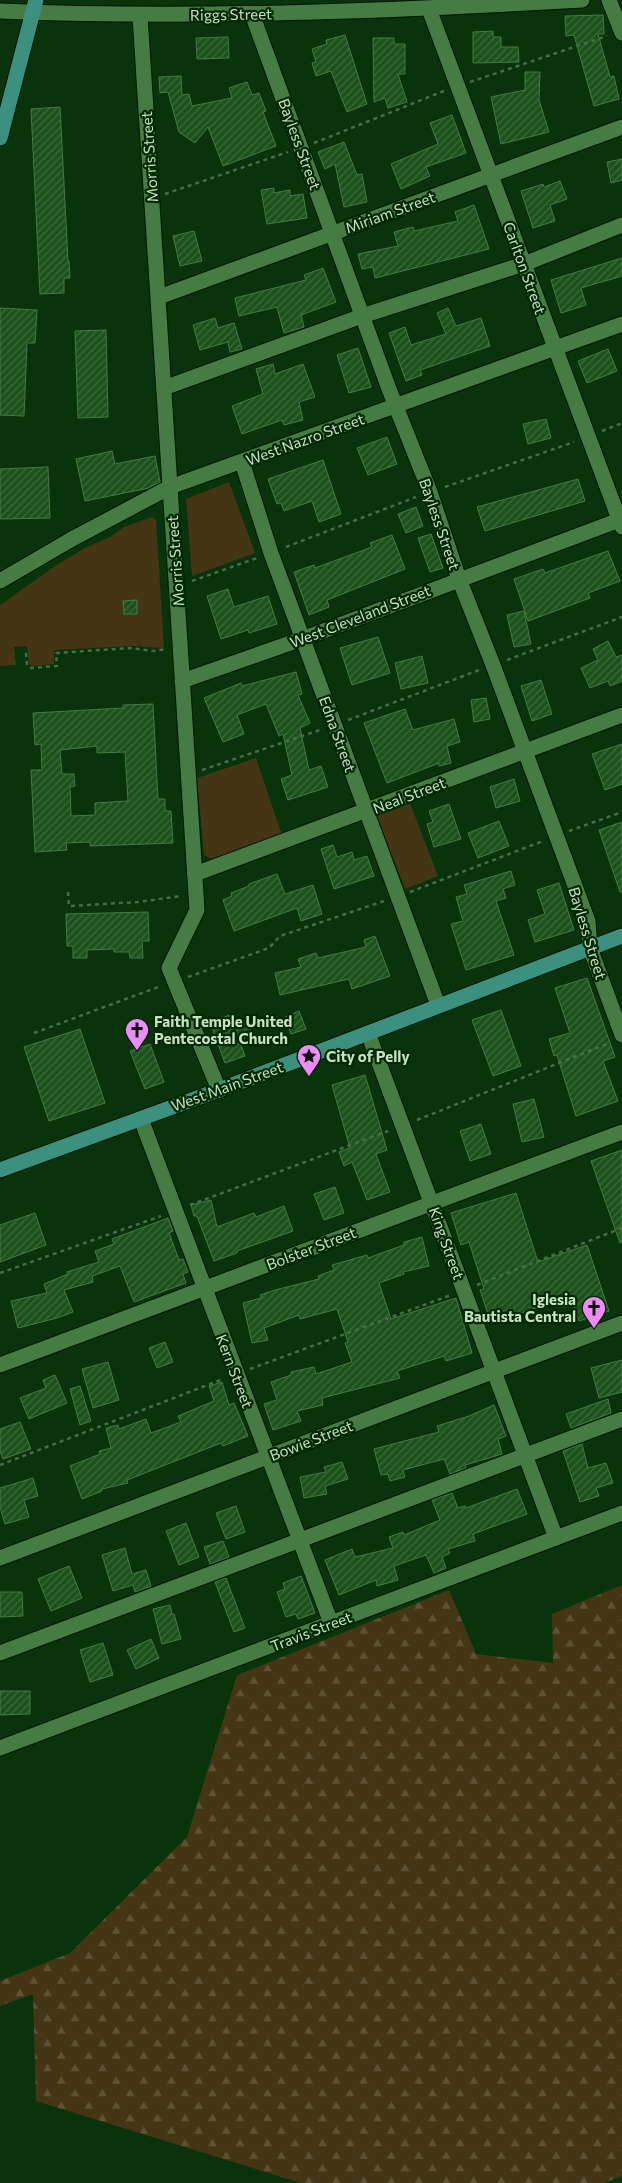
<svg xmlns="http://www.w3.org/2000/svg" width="622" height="2183" font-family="Commissioner,sans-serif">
<defs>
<pattern id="forest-firs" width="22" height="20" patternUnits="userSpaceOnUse" patternTransform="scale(1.25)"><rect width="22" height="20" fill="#443515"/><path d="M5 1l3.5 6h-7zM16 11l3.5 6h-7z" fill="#5e5235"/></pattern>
<pattern id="building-hatch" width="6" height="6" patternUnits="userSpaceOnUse" patternTransform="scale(1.25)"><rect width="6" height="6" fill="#1c511c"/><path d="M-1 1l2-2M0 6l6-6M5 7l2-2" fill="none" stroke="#3c6a3b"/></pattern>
</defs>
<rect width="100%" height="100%" fill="#09330a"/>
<!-- green -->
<g fill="#443515">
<path d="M229,482l26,71 -63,23 -6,-77z"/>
<path d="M152,517l4,2 8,129 -31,-2 -79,4v14l-22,2 -3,-2 -2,-18 -13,1 2,18 -16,1v-61l58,-41 27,-16 25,-11 14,-10z"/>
<path d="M256,758l26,77 -68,25 -10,-5 -7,-77z"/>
<path d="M410,803l28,73 -33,13 -28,-73z"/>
</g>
<!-- forest -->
<path fill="url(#forest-firs)" d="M622,1585v591l-18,7h-303l-265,-82 -3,-107 -33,12v-25l70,-28 117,-116 50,-162 212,-85 27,64 77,9 -1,-49z"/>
<!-- building -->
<g fill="url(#building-hatch)" stroke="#467b44" fill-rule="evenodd">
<path d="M603,15l1,19h-6l12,43 4,-1 5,23 -25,7 -20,-71 -8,1 -1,-20z"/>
<path d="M493,31v6h8v10h17l1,15 -46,1v-31z"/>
<path d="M345,35l22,69 -20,8 -16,-41 -15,5 -4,-13 4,-1 -4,-13 15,-5 -1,-4z"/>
<path d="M228,37l1,21 -32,1 -1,-21z"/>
<path d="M373,38h21v6h11v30h-7l9,28 -19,6 -3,-10 -11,4z"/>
<path d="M525,72h15l-1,28 10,32 -48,12 -10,-47 34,-7z"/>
<path d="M181,76l1,19 7,-1 3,12 40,-8 -3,-10 18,-6 5,13 7,-2 7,18 -3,1 13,34 -53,20 -15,-39 -13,16 -16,-11 -11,-40 -8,1 -1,-16z"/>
<path d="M60,107l8,154h1l1,17h-6v15l-24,1 -9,-185z"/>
<path d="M452,115l14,38 -40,14 4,9 -29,13 -10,-25 47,-20 -8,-21z"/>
<path d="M344,142l13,33 5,-1 5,28 -23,5 -9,-43 -10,5 -7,-17z"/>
<path d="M622,159v21l-11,3 -4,-21z"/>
<path d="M560,181l7,18 -17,6 5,16 -22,7 -12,-37 22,-7 1,3z"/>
<path d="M274,188v5l16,-3v6l13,-2 4,24 -40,6 -6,-34z"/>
<path d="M474,205l15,44 -114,29 -2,-11 -11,2 -4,-15 40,-8 -4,-14 19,-5 1,4 44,-10 -3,-9z"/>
<path d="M194,231l8,30 -22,5 -7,-30z"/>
<path d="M622,258v18l-41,12 5,17 -25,8 -10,-33z"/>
<path d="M323,268l13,34 -35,13 3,12 -20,6 -7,-26 -38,9 -4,-18 71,-18 -2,-5z"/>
<path d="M0,308l37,2 -2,33h-8l-3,73 -24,-1z"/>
<path d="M448,308l8,18 25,-8 9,28 -70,24 2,5 -16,6 -17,-48 16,-6 6,18 35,-11 -9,-21z"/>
<path d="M215,318l3,10 16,-5 8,26 -12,3 -2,-10 -28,8 -7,-25z"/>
<path d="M106,330l2,87 -30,1 -3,-87z"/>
<path d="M358,348l13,39 -22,6 -12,-38z"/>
<path d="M608,349l9,22 -30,12 -9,-22z"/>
<path d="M273,364l2,10 28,-10 12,33 -16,5 4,18 -19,5 -2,-5 -40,14 -10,-28 31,-12 -7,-25z"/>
<path d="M546,419l5,19 -23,6 -5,-20z"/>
<path d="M387,437l10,27 -29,11 -11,-27z"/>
<path d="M112,451l3,13 40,-8 5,26 -11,6 -64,13 -9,-42z"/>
<path d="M323,460l18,54 -22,8 -7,-21 -28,10 -3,-8 -4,1 -9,-25z"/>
<path d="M48,467l2,51 -50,1v-50z"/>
<path d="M578,479l7,22 -100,30 -8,-24z"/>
<path d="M416,507l7,19 -17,7 -8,-19z"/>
<path d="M431,534l12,34 -13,4 -12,-34z"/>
<path d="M392,535l13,34 -78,31 2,7 -20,8 -15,-43 20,-7 1,3 57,-21 -2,-4z"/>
<path d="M608,551l12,30 -32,12 2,5 -62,23 -14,-42 29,-10 2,4z"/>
<path d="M228,589l6,18 34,-11 9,28 -28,9 -1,-3 -27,9 -14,-43z"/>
<path d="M137,600v14h-13l-1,-13z"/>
<path d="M524,611l7,33 -17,3 -7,-32z"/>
<path d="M378,637l12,36 -38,12 -12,-37z"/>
<path d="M608,641l8,16 6,-2v26l-12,5 -2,-5 -18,7 -9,-20 17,-8 -5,-11z"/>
<path d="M422,656l6,27 -27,6 -6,-26z"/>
<path d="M296,672l6,22 -4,1 12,28 -10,5 9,42 12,-4 7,21 -40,13 -7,-21 11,-4 -9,-41 -4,2 -13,-32 -29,11 7,19 -21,8 -19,-44 37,-15 1,3z"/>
<path d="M541,680l11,34 -20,7 -11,-35z"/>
<path d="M486,698l4,21 -16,3 -3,-22z"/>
<path d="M153,704l5,95h7v12h6l2,32 -83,3v-4l-24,1 1,7 -32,2 -4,-82h11l-1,-26 -6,1 -2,-32 90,-5v-3zM97,746v7l28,-1 3,49 -33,2v12l-24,1 -1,-29 5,-1 -1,-12h-12l-2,-24z"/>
<path d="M405,709l8,21 41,-11 6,23 -13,4 4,17 -12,3v-3l-52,20 -23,-60z"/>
<path d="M622,744v40l-17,6 -13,-36z"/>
<path d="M514,779l6,22 -24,7 -6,-21z"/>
<path d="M449,804l12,35 -27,8 -7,-23 6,-2 -4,-11z"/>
<path d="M499,821l10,25 -31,12 -10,-25z"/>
<path d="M622,822v70h-2l-21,-62z"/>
<path d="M333,845l4,12 15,-5 2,8 13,-4 7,20 -40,13 -13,-40z"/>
<path d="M511,871l4,14 -12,4 3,9 -10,3 18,54 -48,15 -15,-46 12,-3 -7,-24 11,-3 -3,-9z"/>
<path d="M277,874l8,20 28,-9 9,29 -21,7 -4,-13 -63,23 -11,-31 9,-4 -1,-3 18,-7v-2z"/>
<path d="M559,883l15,47 -39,12 -7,-22 17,-6 -8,-24z"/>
<path d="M148,912l1,29h-7l1,17h-13l-1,-6h-15v-3l-27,1v8h-14v-12h-6l-1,-32z"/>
<path d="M375,936l15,40 -38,13 -3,-10 -69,16 -5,-22 26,-6 -3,-8 18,-6 2,5 48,-11 -2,-7z"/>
<path d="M587,978l28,79 -12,4 15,40 -42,15 -19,-61 -3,1 -5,-17 21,-6 -15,-45z"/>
<path d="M501,1010l20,56 -28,10 -21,-56z"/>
<path d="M299,1011l7,18 -15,5 -6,-17z"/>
<path d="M230,1015l3,10 14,-5 6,15 -14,5 6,16 -20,7 -15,-41z"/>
<path d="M80,1029l25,74 -56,18 -25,-74z"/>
<path d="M150,1044l14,38 -19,7 -15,-38z"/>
<path d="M365,1075l22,75 -11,4 14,38 -23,8 -15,-38 -8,4 -5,-14 11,-4 -18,-63z"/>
<path d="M534,1099l10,38 -22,5 -9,-38z"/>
<path d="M481,1124l10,30 -21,7 -10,-30z"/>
<path d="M622,1150v92l-2,1 -29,-82z"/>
<path d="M335,1187l9,26 -20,7 -10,-26z"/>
<path d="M516,1193l22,69 49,-17 22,66 -30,10 -6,-17 -10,3 -3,-7 -69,23 -11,-33 4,-1 -15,-47 -8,3 -10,-32z"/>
<path d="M211,1200l6,27 37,-14 2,4 28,-11 9,25 -56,20v2l-23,8 -17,-45h-3l-3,-11z"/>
<path d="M35,1213l11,32 -46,17v-37z"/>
<path d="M168,1218l5,13 -4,2 10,27 4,-1 5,13 -5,2 3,9 -52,19 -14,-36 -28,10 1,6 -29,8 9,22 -16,6 -39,10 -7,-27 36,-8 -3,-9 24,-10 -1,-2 32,-10 -4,-11 19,-7 -2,-5z"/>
<path d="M422,1237l7,29 -26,6 1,2 -25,9 12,36 65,-21 16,55 -26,8 -2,-5 -47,15 3,7 -78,20 1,7 -26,6 4,10 -28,9 -9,-26 13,-4 -6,-18 20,-7v-3l23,-5 2,7 36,-12 -7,-19 3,-1 -11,-33 -37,10 -1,-4 -35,13 4,12 -16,3 -9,-40 18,-5 -1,-3 15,-5 44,-11 -1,-3 16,-6 -2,-5 35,-10 1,3 36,-13v-3z"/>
<path d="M165,1342l8,20 -16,6 -8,-20z"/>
<path d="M622,1360v32l-23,6 -8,-30z"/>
<path d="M108,1362l11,38 -26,8 -11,-39z"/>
<path d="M55,1375l12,28 -38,16 -9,-21 26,-10 -3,-8z"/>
<path d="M222,1382l7,23 5,-2 14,33 -25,10 -2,-3 -94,37 1,3 -26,6v2l-20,8 -12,-33 30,-12 -1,-3 12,-3 -5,-20 12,-3 1,4 27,-10 5,14 30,-11 -3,-6 36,-15 -5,-15z"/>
<path d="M80,1386l11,35 -11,4 -10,-36z"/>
<path d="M608,1399l3,14 -40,15 -5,-14z"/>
<path d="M494,1405l12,31 -8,3 4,15 -37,11 1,3 -16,6 -6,-15 -41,11 2,7 -15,4 -2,-7 -7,1 -7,-26 65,-17 -2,-6 32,-10z"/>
<path d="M20,1422l11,27 -28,10 -3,-8v-22z"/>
<path d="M582,1444l6,24 18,-5 7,20 -17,5 3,8 -19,6 -17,-51z"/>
<path d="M342,1462l6,17 -23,7 2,8 -23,4 -4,-21 26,-5 -2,-5z"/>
<path d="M33,1478l5,18 -14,4 5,17 -24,7 -5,-17v-19z"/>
<path d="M517,1489l10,25 -54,20 2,7 -27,8 2,4 -8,4 4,11 -12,5 -8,-18 -32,11 4,14 -21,6 -1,-6 -37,15 -14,-35 27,-11 3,8 38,-9 -4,-11 14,-5 1,3 36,-15 -8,-20 20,-7 6,15 7,-2 1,2z"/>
<path d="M236,1506l9,26 -19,7 -10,-26z"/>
<path d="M186,1523l13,34 -20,8 -13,-34z"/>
<path d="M223,1541l6,16 -19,7 -6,-17z"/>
<path d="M125,1548l7,26 14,-4 5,16 -16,6 -2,-7 -20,6 -11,-36z"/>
<path d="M69,1566l13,32 -31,13 -13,-32z"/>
<path d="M301,1576l14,37 -17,6 -2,-5 -10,3 -9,-25 8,-3 -2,-6z"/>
<path d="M226,1578l19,50 -11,4 -19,-50z"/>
<path d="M0,1592h22l1,24 -23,1z"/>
<path d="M170,1605l2,9h2l7,25 -19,5 -9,-35z"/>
<path d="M151,1639l8,19 -23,11 -9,-19z"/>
<path d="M103,1643l10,32 -23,7 -10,-32z"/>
<path d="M0,1691h30v23l-30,1z"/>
</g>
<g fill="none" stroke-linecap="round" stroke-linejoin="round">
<!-- minor casing -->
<g stroke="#001800" stroke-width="17">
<g id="minor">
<path d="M609,0l13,33"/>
<path d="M429,9l193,518"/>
<path d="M0,11c194,8 388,0 582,-11"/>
<path d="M252,14l137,375 41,103 29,87 34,86 95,256 2,27 32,87"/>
<path d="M140,16l57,894 -28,58 50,122"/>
<path d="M159,297l463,-170"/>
<path d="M164,388l198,-72 162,-52 98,-39"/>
<path d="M242,462l29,91 167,452"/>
<path d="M0,581l72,-42 98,-52 452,-163"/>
<path d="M182,681l120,-42 320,-120"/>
<path d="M195,874l427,-159"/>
<path d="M368,1033l188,505"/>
<path d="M141,1119l190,504"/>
<path d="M0,1365l622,-233"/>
<path d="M0,1558l622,-235"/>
<path d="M0,1653l622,-234"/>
<path d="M0,1748l622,-235"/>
</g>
</g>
<!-- major casing -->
<g stroke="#001800" stroke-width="17">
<g id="major">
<path d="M0,138l36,-138"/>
<path d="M0,1170l219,-80 403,-154"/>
</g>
</g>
<!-- path -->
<g stroke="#476d47" stroke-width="2.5" stroke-dasharray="4 4" stroke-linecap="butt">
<path d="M470,82l137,-46"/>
<path d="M314,143l130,-52"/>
<path d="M165,194l123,-42"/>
<path d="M602,431l20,-8"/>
<path d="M445,487l129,-45"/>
<path d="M286,547l130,-50"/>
<path d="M192,581l65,-23"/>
<path d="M26,653l1,12 4,3 26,-2 -1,-13 74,-5 24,3 12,-2"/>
<path d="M507,660l115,-43"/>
<path d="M348,720l131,-50"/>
<path d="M202,770l118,-40"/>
<path d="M569,831l53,-19"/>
<path d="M68,892l1,14 69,-4 43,-6"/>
<path d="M410,892l133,-51"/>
<path d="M188,977l81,-29 11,-12 104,-35"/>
<path d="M34,1033l127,-47"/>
<path d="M417,1120l192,-77"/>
<path d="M190,1205l198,-74"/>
<path d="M0,1273l161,-57"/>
<path d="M477,1285l145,-57"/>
<path d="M250,1369l201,-74"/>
<path d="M0,1465l223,-86"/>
</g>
<!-- minor -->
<use href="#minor" stroke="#467b44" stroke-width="15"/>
<!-- major -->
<use href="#major" stroke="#3b907f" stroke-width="15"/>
</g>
<!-- icons -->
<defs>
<g id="church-pin" transform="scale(1.25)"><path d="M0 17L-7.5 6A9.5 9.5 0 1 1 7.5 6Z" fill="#ed8cf9" stroke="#002801"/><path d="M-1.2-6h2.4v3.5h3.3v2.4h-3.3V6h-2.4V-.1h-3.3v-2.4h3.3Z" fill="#111"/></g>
<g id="sight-pin" transform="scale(1.25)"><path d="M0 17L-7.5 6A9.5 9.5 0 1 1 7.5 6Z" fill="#ed8cf9" stroke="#002801"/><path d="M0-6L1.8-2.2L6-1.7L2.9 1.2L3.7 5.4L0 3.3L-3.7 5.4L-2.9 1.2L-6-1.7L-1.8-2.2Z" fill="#111"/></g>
</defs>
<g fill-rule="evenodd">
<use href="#church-pin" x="137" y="1030"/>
<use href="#sight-pin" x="309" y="1056"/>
<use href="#church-pin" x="594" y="1308"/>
</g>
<g text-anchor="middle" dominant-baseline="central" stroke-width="4.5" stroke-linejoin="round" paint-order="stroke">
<!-- street labels -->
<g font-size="15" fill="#c6e2c3" stroke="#002801">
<text transform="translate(231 14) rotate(-1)">Riggs Street</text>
<text transform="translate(300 144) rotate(70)">Bayless Street</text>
<text transform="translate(149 157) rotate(-94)">Morris Street</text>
<text transform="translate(390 212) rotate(-20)">Miriam Street</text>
<text transform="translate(525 268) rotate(70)">Carlton Street</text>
<text transform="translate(305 439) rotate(-20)">West Nazro Street</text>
<text transform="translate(440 524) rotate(71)">Bayless Street</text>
<text transform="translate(175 561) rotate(-94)">Morris Street</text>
<text transform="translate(360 616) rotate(-21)">West Cleveland Street</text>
<text transform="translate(338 734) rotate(70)">Edna Street</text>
<text transform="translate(409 795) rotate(-21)">Neal Street</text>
<text transform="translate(588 933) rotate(73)">Bayless Street</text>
<text transform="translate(227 1086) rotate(-20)">West Main Street</text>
<text transform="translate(447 1243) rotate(70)">King Street</text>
<text transform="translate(311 1248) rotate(-21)">Bolster Street</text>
<text transform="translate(235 1371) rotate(69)">Kern Street</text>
<text transform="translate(311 1440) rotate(-21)">Bowie Street</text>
<text transform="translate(311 1631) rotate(-21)">Travis Street</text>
</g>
<!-- poi labels -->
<g font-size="15" font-weight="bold" fill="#c6e2c3" stroke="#002801" text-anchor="start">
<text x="154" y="1021">Faith Temple United<tspan x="154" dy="17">Pentecostal Church</tspan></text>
<text x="326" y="1056">City of Pelly</text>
<text x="576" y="1299" text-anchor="end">Iglesia<tspan x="576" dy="17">Bautista Central</tspan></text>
</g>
</g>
</svg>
